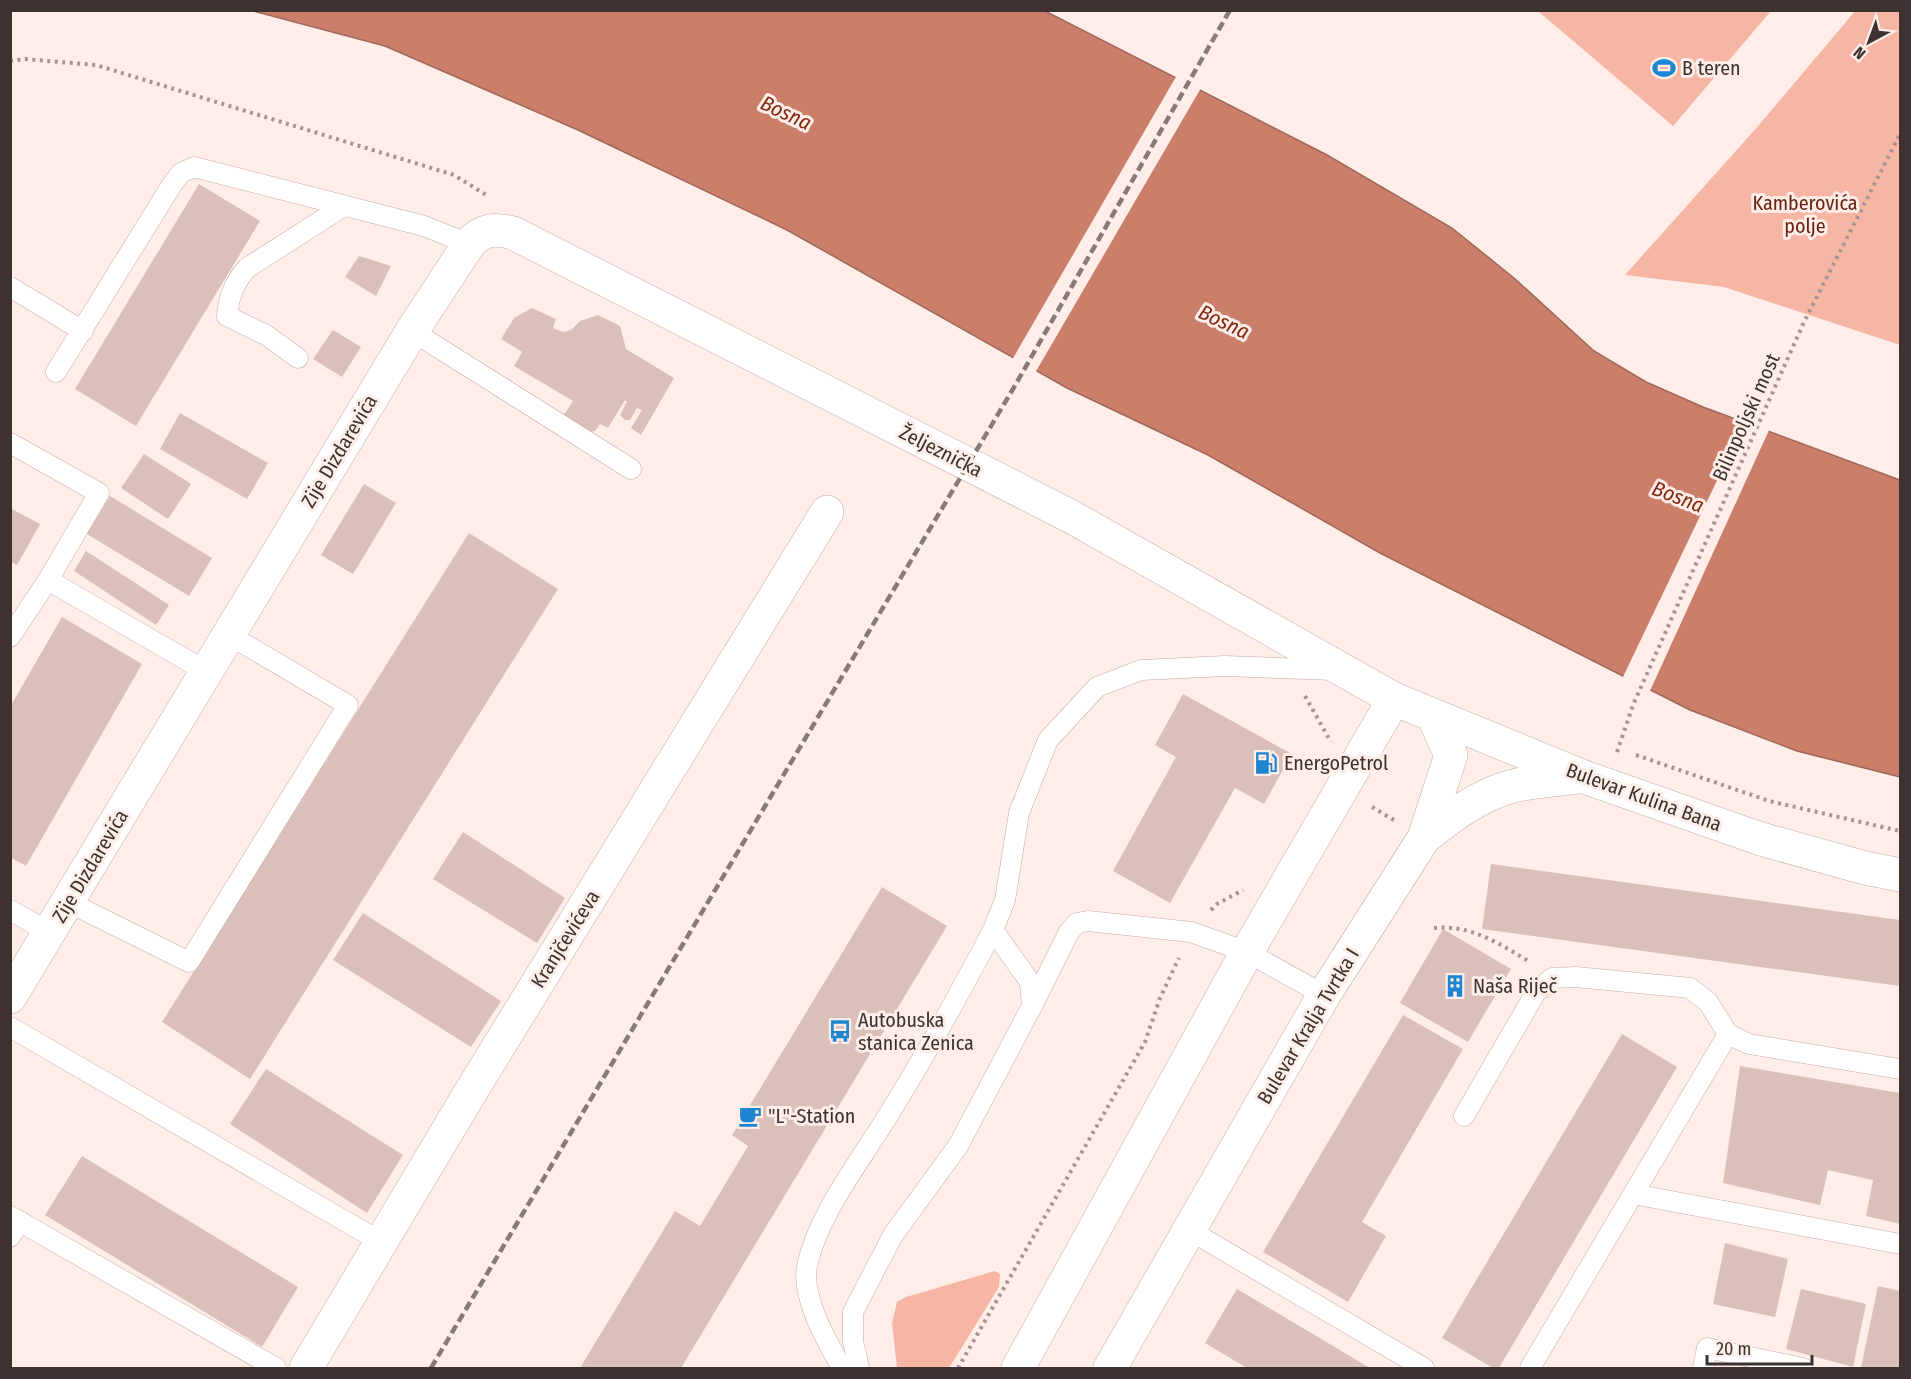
<svg xmlns="http://www.w3.org/2000/svg" width="1911" height="1379" font-family="'Fira Sans Condensed',sans-serif">
<rect width="100%" height="100%" fill="#feede9"/>
<!-- green -->
<g fill="#f7b6a3">
<path d="M1856,10l44,1v334l-176,-58 -99,-12 134,-150z"/>
<path d="M1538,11h233l-98,115z"/>
<path d="M995,1271l5,3 -1,13 -50,81h-52l-5,-45 5,-21 9,-5z"/>
</g>
<!-- water -->
<path fill="#cb7f6a" stroke="#a06858" stroke-width="1.5" d="M253,11h792l282,144 125,73 62,50 80,73 52,31 57,25 197,73v297l-103,-26 -107,-41 -310,-157 -172,-98 -141,-67 -280,-158 -209,-100 -193,-84z"/>
<!-- pier -->
<g fill="#feede9">
<path d="M1177,75l24,13 -166,285 -23,-13z"/>
<path d="M1746,420l24,8 -121,265 -27,-14z"/>
</g>
<!-- building -->
<g fill="#dbc0b9">
<path d="M199,184l61,37 -124,205 -61,-37z"/>
<path d="M359,256l32,10 -15,30 -31,-19z"/>
<path d="M532,308l24,11 -3,9 10,4 8,-2 9,-9 18,-6 22,11 6,23 48,29 -33,57 -10,-7 11,-18 -5,-2 -7,12h-5l-5,-5 7,-13 -2,-2 -17,28 -8,-4 -5,7 -9,2 -26,-12 13,-20 -59,-35 8,-14 -21,-13 13,-21z"/>
<path d="M333,330l28,17 -19,30 -29,-18z"/>
<path d="M180,413l88,50 -21,36 -87,-50z"/>
<path d="M144,454l47,30 -23,35 -47,-31z"/>
<path d="M364,484l32,19 -43,71 -32,-19z"/>
<path d="M110,496l102,62 -23,38 -102,-62z"/>
<path d="M10,508l30,16 -23,41 -7,-4z"/>
<path d="M469,533l89,56 -308,490 -88,-57z"/>
<path d="M86,551l83,54 -13,20 -82,-54z"/>
<path d="M62,617l80,47 -116,202 -16,-9v-150z"/>
<path d="M1183,694l109,60 -28,50 -29,-16 -65,115 -57,-32 63,-114 -21,-12z"/>
<path d="M463,832l102,66 -28,45 -104,-64z"/>
<path d="M1491,864l409,56v66l-418,-57z"/>
<path d="M882,887l65,39 -266,442h-101l95,-157 25,15 48,-80 -16,-11z"/>
<path d="M363,913l138,88 -30,46 -138,-87z"/>
<path d="M1443,929l68,40 -43,73 -68,-39z"/>
<path d="M1403,1015l60,34 -101,173 24,14 -38,66 -85,-50z"/>
<path d="M1622,1034l55,33 -178,301h-6l-51,-30z"/>
<path d="M1740,1066l160,27v131l-34,-8 7,-36 -45,-10 -8,35 -97,-22z"/>
<path d="M266,1069l137,86 -36,58 -137,-89z"/>
<path d="M82,1156l216,131 -36,60 -217,-132z"/>
<path d="M1725,1243l63,16 -13,58 -62,-13z"/>
<path d="M1878,1286l22,5v77h-39z"/>
<path d="M1237,1289l133,79h-123l-42,-25z"/>
<path d="M1801,1289l65,15 -13,63 -67,-18z"/>
</g>
<g fill="none" stroke-linecap="round" stroke-linejoin="round">
<!-- service casing -->
<g stroke="#c6aba4" stroke-width="21">
<g id="service">
<path d="M10,287l73,44"/>
<path d="M412,331l219,138"/>
<path d="M298,358l-32,-23 -39,-19c2,-20 7,-33 20,-48l97,-62"/>
<path d="M56,372l117,-189 8,-10 13,-6 230,59 45,18"/>
<path d="M10,443l89,50 -51,87 159,92"/>
<path d="M10,637l38,-57"/>
<path d="M68,902l121,60 159,-257 -119,-70"/>
<path d="M10,910l40,23"/>
<path d="M1032,1006l37,-74 8,-9 11,-2 103,11 56,20 77,43"/>
<path d="M10,1027l371,215"/>
<path d="M1464,1116l72,-124 16,-14 24,-1 114,11 18,14 20,32 21,10 151,25"/>
<path d="M1633,1194l267,50"/>
<path d="M10,1216l266,152"/>
<path d="M1189,1230l235,138"/>
<path d="M10,1237l10,-16"/>
<path d="M842,1368c-15,-26 -41,-71 -35,-102 11,-52 53,-104 80,-149 38,-61 73,-124 106,-187l12,-30 14,-87 29,-73 49,-53 44,-17 84,-4 109,4"/>
<path d="M859,1368l-6,-27v-29l40,-77 65,-89 74,-140 -2,-24 -37,-52"/>
<path d="M1530,1368l198,-334"/>
<path d="M1703,1368l4,-20 96,20"/>
</g>
</g>
<!-- minor casing -->
<g stroke="#c6aba4" stroke-width="34">
<g id="minor">
<path d="M10,997l402,-666 57,-87c14,-15 25,-16 44,-11l557,283 324,183"/>
<path d="M306,1368l164,-275 357,-581"/>
</g>
</g>
<!-- tertiary casing -->
<g stroke="#c6aba4" stroke-width="34">
<g id="tertiary">
<path d="M1424,838l27,-83 -17,-37"/>
<path d="M1018,1368l229,-416 147,-253 190,78 177,62 104,29 35,7"/>
<path d="M1110,1368l214,-373 100,-157c26,-21 55,-43 89,-52 21,-5 44,-6 66,-9"/>
</g>
</g>
<!-- path -->
<g stroke="#a39592" stroke-width="4" stroke-dasharray="3 4.5" stroke-linecap="butt">
<path d="M10,61l15,-2 71,6 358,110 34,21"/>
<path d="M1305,696l26,46"/>
<path d="M1617,752l16,-47 171,-383 96,-188"/>
<path d="M1636,755l133,46 131,30"/>
<path d="M1372,807l22,13"/>
<path d="M1211,910l6,-6 26,-14"/>
<path d="M1434,928c36,-4 66,16 96,34"/>
<path d="M958,1368l187,-326 15,-44 19,-40"/>
</g>
<!-- service -->
<use href="#service" stroke="#fff" stroke-width="20"/>
<!-- minor -->
<use href="#minor" stroke="#fff" stroke-width="33"/>
<!-- tertiary -->
<use href="#tertiary" stroke="#fff" stroke-width="33"/>
<!-- rail -->
<path stroke="#887b77" stroke-width="4.5" stroke-dasharray="9 4.5" stroke-linecap="butt" d="M431,1368l582,-979 217,-379"/>
</g>
<!-- icons -->
<defs>
<g id="stadium-bare" transform="scale(1.8)"><path d="M0-5a6.5 5 0 1 0 0 10a6.5 5 0 1 0 0-10ZM-3.5-1.8h7v3.6h-7Z" fill="#1e85d0" stroke="#feede9" stroke-width="2.5" paint-order="stroke"/></g>
<g id="fuel-bare" transform="scale(1.8)"><path d="M-5.5-6h7V0h2V4h1.3V-2.5L3-4.5l.8-.8L6-3V5H2.5V1h-1V6h-7ZM-4.2-4.7v3.2H.2V-4.7Z" fill="#1e85d0" stroke="#feede9" stroke-width="2.5" paint-order="stroke"/></g>
<g id="building-bare" transform="scale(1.8)"><path d="M-4-6H4V6H1V3H-1V6H-4ZM-2.5-4.3h1.7v1.8h-1.7ZM.8-4.3h1.7v1.8H.8ZM-2.5-1h1.7V.8h-1.7ZM.8-1h1.7V.8H.8Z" fill="#1e85d0" stroke="#feede9" stroke-width="2.5" paint-order="stroke"/></g>
<g id="bus-bare" transform="scale(1.8)"><path d="M-5-6H5V4H4V6H2V4H-2V6H-4V4H-5ZM-3.5-4V0h7V-4ZM-3.5 1.2v1.5H-2V1.2ZM2 1.2v1.5H3.5V1.2Z" fill="#1e85d0" stroke="#feede9" stroke-width="2.5" paint-order="stroke"/></g>
<g id="cafe-bare" transform="scale(1.8)"><path d="M-5.5-4.5H6V0H3Q3 3.5 0 3.5H-2.5Q-5.5 3.5-5.5 0ZM3-3.2v2h1.7v-2ZM-6 4.5H4V6H-6Z" fill="#1e85d0" stroke="#feede9" stroke-width="2.5" paint-order="stroke"/></g>
</defs>
<g fill-rule="evenodd">
<use href="#stadium-bare" x="1664" y="68"/>
<use href="#fuel-bare" x="1266" y="763"/>
<use href="#building-bare" x="1455" y="986"/>
<use href="#bus-bare" x="840" y="1031"/>
<use href="#cafe-bare" x="750" y="1116"/>
</g>
<g text-anchor="middle" dominant-baseline="central" stroke-width="6" stroke-linejoin="round" paint-order="stroke">
<!-- poi labels -->
<g font-size="20" fill="#3d322f" stroke="#feede9" text-anchor="start">
<text x="1682" y="68">B teren</text>
<text x="1284" y="763">EnergoPetrol</text>
<text x="1473" y="986">Naša Riječ</text>
<text x="858" y="1020">Autobuska<tspan x="858" dy="23">stanica Zenica</tspan></text>
<text x="768" y="1116">"L"-Station</text>
</g>
<!-- park labels -->
<g font-size="20" fill="#68230f" stroke="#feede9">
<text x="1805" y="203">Kamberovića<tspan x="1805" dy="23">polje</tspan></text>
</g>
<!-- street labels -->
<g font-size="20" fill="#3d322f" stroke="#feede9">
<text transform="translate(1746 417) rotate(-66)">Bilinpoljski most</text>
<text transform="translate(339 451) rotate(-59)">Zije Dizdarevića</text>
<text transform="translate(941 451) rotate(27)">Željeznička</text>
<text transform="translate(1644 797) rotate(20)">Bulevar Kulina Bana</text>
<text transform="translate(90 866) rotate(-59)">Zije Dizdarevića</text>
<text transform="translate(565 939) rotate(-58)">Kranjčevićeva</text>
<text transform="translate(1308 1026) rotate(-59)">Bulevar Kralja Tvrtka I</text>
</g>
<!-- water labels -->
<g font-size="21" font-style="italic" fill="#83280c" stroke="#feede9">
<text transform="translate(786 113) rotate(25)">Bosna</text>
<text transform="translate(1224 322) rotate(25)">Bosna</text>
<text transform="translate(1678 497) rotate(21)">Bosna</text>
</g>
</g>
<!-- border -->
<rect width="1911" height="1379" fill="none" stroke="#3d322f" stroke-width="24"/>
<!-- north arrow -->
<g transform="translate(1869 42) rotate(221)" stroke="#feede9" stroke-width="4.5" paint-order="stroke">
<path d="M0-4.5L10 22L0 15L-10 22Z" fill="#3d322f"/>
<text y="-9" font-size="16" font-weight="bold" text-anchor="middle" fill="#3d322f">N</text>
</g>
<!-- scale -->
<path d="M1707 1355v9h105v-9" fill="none" stroke="#3d322f" stroke-width="3"/>
<text x="1716" y="1355" font-size="18" fill="#3d322f" stroke="#feede9" stroke-width="4.5" paint-order="stroke">20 m</text>
</svg>
